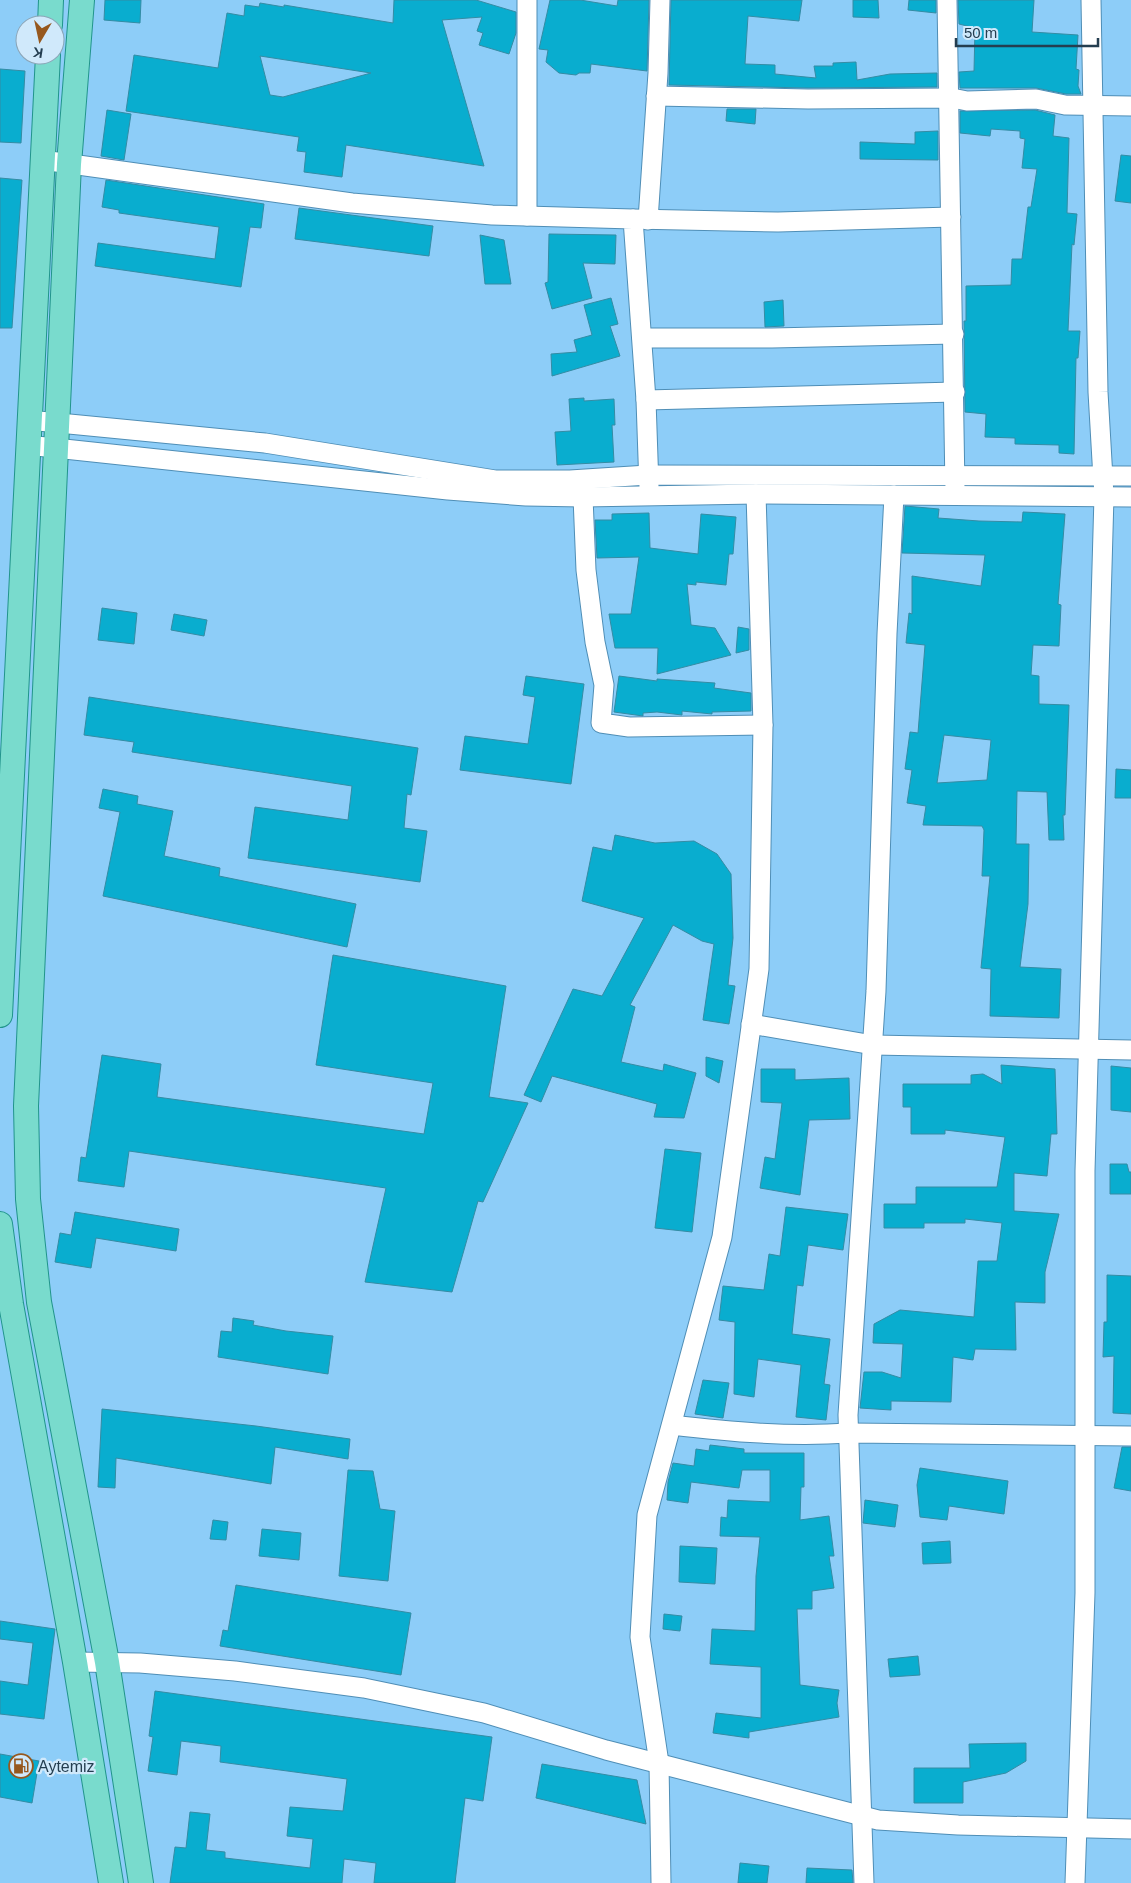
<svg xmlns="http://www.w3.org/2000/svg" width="1131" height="1883" font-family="Arial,sans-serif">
<rect width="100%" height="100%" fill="#8dcdf8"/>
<!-- building -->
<g fill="#09adcf" stroke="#348ca4" fill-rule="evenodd">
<path d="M105,0h36l-1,23 -36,-3z"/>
<path d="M394,0h82l40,12v21l-7,21 -30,-9 4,-12 -6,-2 5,-14 -40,3 42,146 -138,-21 -4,32 -38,-5 2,-20 -9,-1 2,-14 -173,-26 8,-56 84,13 9,-55 17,3 1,-11 14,2 1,-4 24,4v-2l109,18zM260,56l111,17 -88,24 -13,-2z"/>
<path d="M550,0h30l37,6 1,-6h31l-2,71 -56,-7 -1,9h-11l-3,2 -17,-2 -13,-11 2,-12 -9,-1z"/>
<path d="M671,0h131l-3,21 -51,-5 -3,48 30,1v9l41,4 -2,-12h19v-3l23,-1 1,18 33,-6 47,-1v14l-129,1 -139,-3z"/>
<path d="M853,0h25l1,18 -26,-1z"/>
<path d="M909,0h27v13l-28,-3z"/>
<path d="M958,0h76l-2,32 46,3 -2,34 3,1 -1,16 3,8h-15l-30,-6h-76l-1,-16 15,-1 1,-43 -16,-4z"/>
<path d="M0,69l25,2 -4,72 -21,-1z"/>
<path d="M727,109h29l-1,15 -29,-3z"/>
<path d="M107,110l24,4 -7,46 -23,-4z"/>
<path d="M1035,110l20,5 -2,21 16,2 -2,75 10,1 -3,31 -2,-1 -4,87h12l-2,27h-2l-2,96 -15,-1v-8l-44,-1v-6l-30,-1 1,-23 -21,-2 -1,-91h2v-35l45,-1 1,-26h10l6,-52h3l6,-38 -15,-1 3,-29 -5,-1v-7l-29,-2 -1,7 -30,-3v-22z"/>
<path d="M938,131v29l-78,-1v-17l55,2v-12z"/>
<path d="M1121,155l10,1v47l-16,-2z"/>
<path d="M0,178l22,2 -10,148h-12z"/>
<path d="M106,180l158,24 -3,24 -11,-1 -9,60 -146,-21 3,-23 117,16 4,-32 -100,-14v-3l-17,-3z"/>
<path d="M299,208l134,18 -4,30 -134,-17z"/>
<path d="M549,234l67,1 -1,29 -32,-1 9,35 -40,11 -7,-26 3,-1z"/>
<path d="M480,235l24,5 7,44h-26z"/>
<path d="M611,298l7,26 -8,2 10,30 -68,20 -1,-22 26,-2 -3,-12 18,-5 -8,-30z"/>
<path d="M783,300l1,26 -19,1 -1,-25z"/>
<path d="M584,398v3l30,-2 1,26h-3l2,37 -57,3 -2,-33 16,-1 -2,-32z"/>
<path d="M905,506l34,3 -1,9 41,3 43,1 1,-10 42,2 -7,90 3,1 -2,41 -26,-1 -2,30 8,1v28l30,1 -4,110h-2l1,25h-15l-2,-48 -30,-1 -1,53h13l-1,60 -8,63 41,2 -2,49 -69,-2 1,-47 -10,-1 9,-92h-8l2,-46 -2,-4 -59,-1 3,-19 -19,-3 5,-33 -7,-1 5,-37 8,1 7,-88 -19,-2 3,-30 3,1v-38l69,10 4,-31 -83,-2zM944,735l47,5 -4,40 -50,3z"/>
<path d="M649,513l1,35 48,6 3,-40 35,3 -3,37h-4l-3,31 -30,-3v3l-9,-1 4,41 24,3 16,27 -74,19 1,-26h-43l-6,-34h22l8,-57 -42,1 -2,-38h17v-6z"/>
<path d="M102,608l35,5 -3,31 -36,-4z"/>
<path d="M174,614l33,6 -3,16 -33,-6z"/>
<path d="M738,627l11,2v21l-13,3z"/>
<path d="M526,676l58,8 -13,100 -111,-14 5,-34 63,8 7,-47 -12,-2z"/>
<path d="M619,676l38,5v-2l58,4 -1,5 37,5v18l-39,1v2l-30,-3v4l-25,-3 -14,1v3l-29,-4z"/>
<path d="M89,697l329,51 -7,47 -4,-1 -3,34 23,3 -7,51 -172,-24 7,-51 93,13 4,-34 -220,-34 2,-10 -50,-7z"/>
<path d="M1116,769l15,1v28h-16z"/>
<path d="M103,789l35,7 -1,8 36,7 -9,45 56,12 -1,8 137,28 -9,43 -244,-51 17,-84 -21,-4z"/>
<path d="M615,835l40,8 39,-2 23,13 14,20 2,64 -5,47 7,1 -6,38 -26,-4 11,-76 -12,-3 -29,-16 -43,80 5,2 -14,55 42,9 1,-7 32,9 -12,45 -30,-1 3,-13 -105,-28 -11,26 -17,-7 49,-106 29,7 42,-78 -62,-17 11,-54 19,4z"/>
<path d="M333,955l173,31 -17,111 39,6 -45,99 -5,-1 -26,91 -87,-10 21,-94 -257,-37 -5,36 -46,-6 3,-24 5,1 16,-103 59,9 -4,33 267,37 9,-51 -117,-18z"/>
<path d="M706,1057l17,4 -4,22 -13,-7z"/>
<path d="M1001,1065l54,4 2,65h-6l-4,42 -33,-3v38l45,3 -14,58v31l-30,-1 1,48 -41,-1 -2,11 -20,-3 -2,45 -60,-1v9l-31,-2 4,-36h18l19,6 2,-34 -30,-1 1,-19 26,-14 74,7 4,-56h19l5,-38 -37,-4v4h-41v5h-40v-24h32v-17h81l8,-50 -60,-7v4h-34v-27h-8v-23h68v-9l12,-1 19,10z"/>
<path d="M1111,1066l20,2v44l-20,-2z"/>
<path d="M761,1069h34v11l54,-2 1,41 -41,1 -9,75 -40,-7 5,-31 10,2 7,-56 -21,-1z"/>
<path d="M665,1149l36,4 -9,79 -37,-4z"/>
<path d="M1110,1164h17l2,8h2v22h-21z"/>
<path d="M786,1207l62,7 -5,36 -35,-5 -5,41 -6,-1 -5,49 38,5 -6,45 6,1 -4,35 -30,-3 5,-52 -43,-6 -4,38 -20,-3 1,-72 -16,-2 4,-34 41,4 5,-36 11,2z"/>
<path d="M75,1212l104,17 -3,22 -80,-13 -5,30 -36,-6 5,-29 11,2z"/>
<path d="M1107,1275l24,1v138l-18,-1 1,-57 -11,1 1,-35h3z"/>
<path d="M233,1318l21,3 -1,4 33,6 47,5 -5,38 -110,-17 3,-26 11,1z"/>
<path d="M703,1380l26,3 -6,35 -28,-4z"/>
<path d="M102,1409l154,17 94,13 -2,20 -73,-12 -4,37 -155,-26 -1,30 -17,-1z"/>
<path d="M710,1445l34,4v4h60v34h-3l-1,33 29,-4 5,40h-5l5,32 -22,3v18h-15l3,76 39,5 -2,13 2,14 -90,15v6l-36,-5 3,-20 45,5v-51l-51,-3 2,-35 43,2 1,-55 4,-39 -40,-1 1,-19 6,1 1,-18 42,2v-32h-28l-3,18 -48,-6 -3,21 -21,-3 1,-18 5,-19 21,3 2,-17 13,2z"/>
<path d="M1122,1447h9v44l-17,-3z"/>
<path d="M920,1468l88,13 -4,33 -55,-8 -2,14 -27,-3 -3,-32z"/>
<path d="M348,1470l25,1 7,38 15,2 -7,70 -49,-5z"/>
<path d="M865,1500l33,5 -3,22 -32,-4z"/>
<path d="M213,1520l15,2 -2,18 -16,-1z"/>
<path d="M262,1529l39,4 -2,27 -40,-4z"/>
<path d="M950,1541l1,22 -28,1 -1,-21z"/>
<path d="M680,1546l37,2 -2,36 -36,-2z"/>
<path d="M236,1585l175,28 -10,62 -181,-29 3,-16 5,1z"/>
<path d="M664,1614l18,2 -2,15 -17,-2z"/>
<path d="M0,1621l55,8 -11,90 -44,-5v-33l28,4 5,-42 -33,-4z"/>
<path d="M918,1656l2,19 -30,2 -2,-18z"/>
<path d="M155,1691l337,46 -9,64 -18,-3 -10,85h-81l2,-20 -32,-4 -2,24h-172l5,-36 11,1 4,-36 20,2 -4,36 19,2v6l85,10 3,-29 -26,-3 3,-29 53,4 4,-32 -127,-17 1,-16 -40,-5 -4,34 -29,-4 5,-34 -4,-1z"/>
<path d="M1026,1743v18l-20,12 -43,9v21h-49v-35h56l-1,-24z"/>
<path d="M0,1754l39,7 -7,42 -32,-6z"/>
<path d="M542,1764l95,16 9,44 -110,-26z"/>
<path d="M740,1863l29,3 -2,17h-29z"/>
<path d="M807,1868l45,2 1,13h-47z"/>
</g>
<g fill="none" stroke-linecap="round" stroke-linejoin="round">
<!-- minor casing -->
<g stroke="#4f8eb6" stroke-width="21">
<g id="minor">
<path d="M527,0v216"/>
<path d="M947,0l8,489"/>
<path d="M656,96l152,3 144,-1 15,3 69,-2 29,6 66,1"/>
<path d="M42,160l310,43 140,12 141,4 13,181 3,87"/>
<path d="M633,219l145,3 173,-5"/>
<path d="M648,220l10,-147 2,-73"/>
<path d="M642,338h130l182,-4"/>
<path d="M646,400l309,-8"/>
<path d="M28,420l237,23 230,37h75l78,-5 483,1"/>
<path d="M27,445l421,45 78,6 57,1 173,-3 375,3"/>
<path d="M583,497l3,73 9,72 9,43 -3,38 28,4 134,-2"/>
<path d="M751,1024l122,21 258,5"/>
<path d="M672,1425c59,7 117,12 177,8l282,3"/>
<path d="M75,1662l65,1 95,8 129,17 120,25 122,37 272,70 80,5 173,4"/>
<path d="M661,1883l-2,-120 -19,-126 7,-122 75,-278 37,-268 4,-244 -7,-231"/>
<path d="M864,1883l-16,-468 28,-424 11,-357 7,-139"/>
<path d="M1075,1883l10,-290v-422l19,-675 -6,-104 -7,-392"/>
</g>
</g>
<!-- major casing -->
<g stroke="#21948b" stroke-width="26">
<g id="major">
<path d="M82,0l-13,164 -43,942 2,93 11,103 68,360 34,221"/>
<path d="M50,25l1,-25"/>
<path d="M0,1015l48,-960"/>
<path d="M0,1224l11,80 64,358 36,221"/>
</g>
</g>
<!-- minor -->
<use href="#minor" stroke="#fff" stroke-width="19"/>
<!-- major -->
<use href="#major" stroke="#79dbcd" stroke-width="24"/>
</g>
<!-- icons -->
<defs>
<g id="fuel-ring" transform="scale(1.25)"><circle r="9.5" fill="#d0e9fb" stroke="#96581e" stroke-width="1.5"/><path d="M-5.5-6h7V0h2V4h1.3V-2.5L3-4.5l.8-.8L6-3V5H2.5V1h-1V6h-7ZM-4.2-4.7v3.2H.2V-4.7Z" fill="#96581e"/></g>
</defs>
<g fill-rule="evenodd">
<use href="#fuel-ring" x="21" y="1766"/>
</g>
<g text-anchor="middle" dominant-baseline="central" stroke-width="4.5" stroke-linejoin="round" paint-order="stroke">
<!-- poi labels -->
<g font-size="16" fill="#243e50" stroke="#d0e9fb" text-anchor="start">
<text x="38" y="1766">Aytemiz</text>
</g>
</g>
<!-- north arrow -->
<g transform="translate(40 40) rotate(189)"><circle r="24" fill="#d0e9fb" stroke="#8ba5b7"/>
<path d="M0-4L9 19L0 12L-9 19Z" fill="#96581e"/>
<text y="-8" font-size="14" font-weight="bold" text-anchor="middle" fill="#243e50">K</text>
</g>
<!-- scale -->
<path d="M956 38v8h142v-8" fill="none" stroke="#243e50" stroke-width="2.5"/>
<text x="964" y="38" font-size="15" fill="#243e50" stroke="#d0e9fb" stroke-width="4" paint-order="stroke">50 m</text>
</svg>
